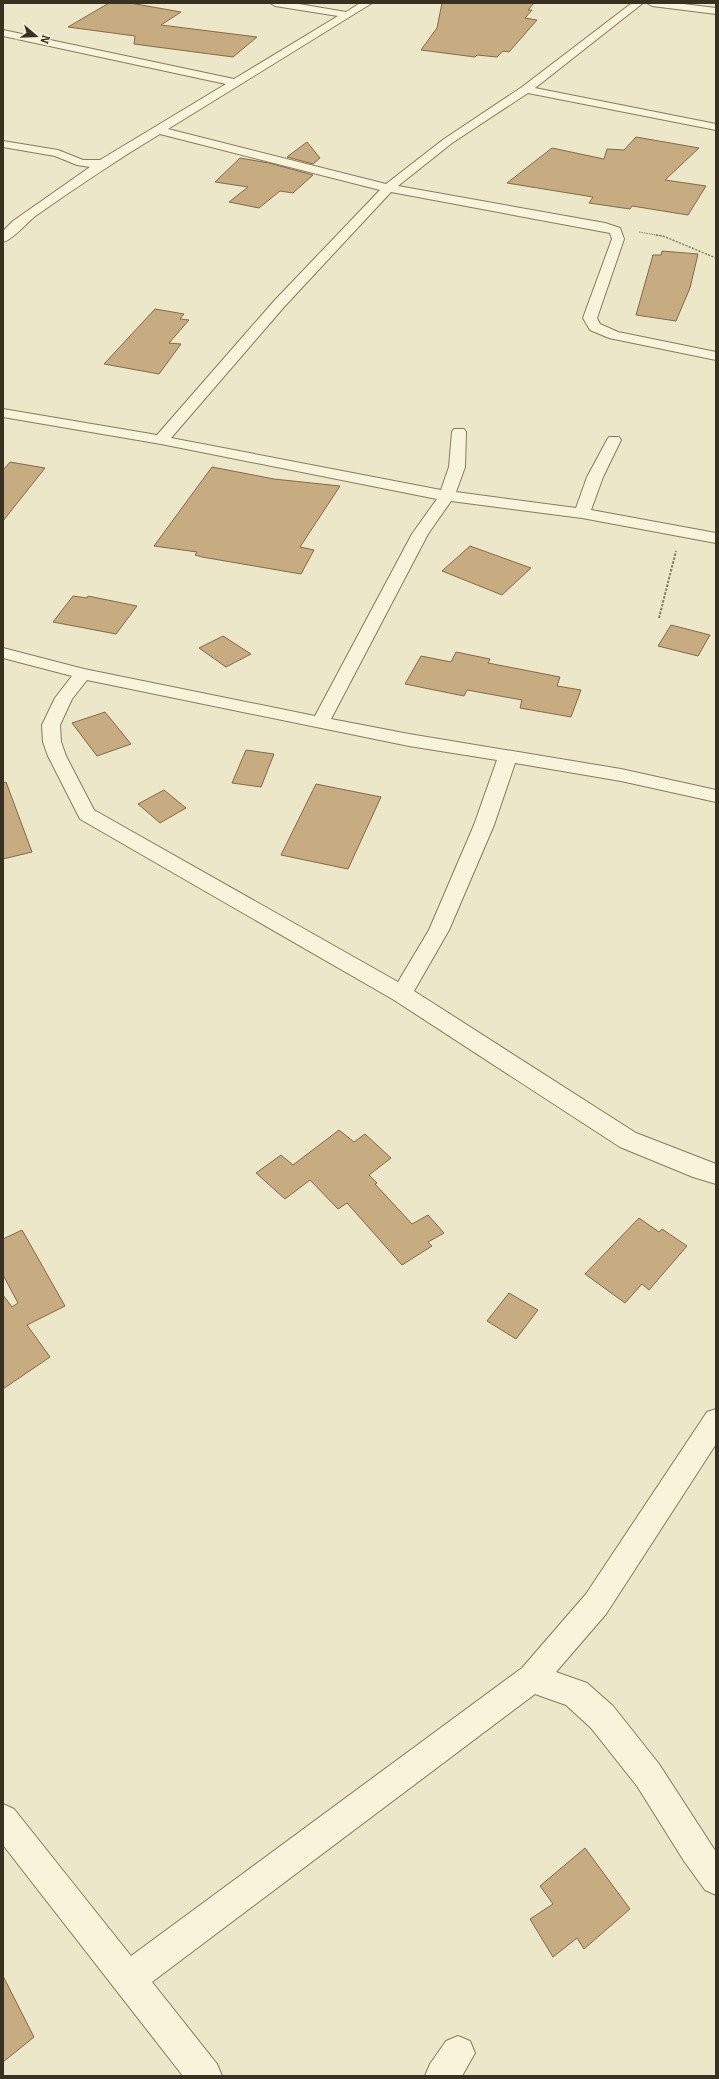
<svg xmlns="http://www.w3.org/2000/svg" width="719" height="2079" font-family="Bitter,serif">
<rect width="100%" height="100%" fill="#ebe7c8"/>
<!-- building -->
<g fill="#c7ab81" stroke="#846a46">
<path d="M109,3h21l51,9 -20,13 96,12 -24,20 -99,-13 1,-8 -67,-9z"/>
<path d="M442,3h92l-6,7h4l-7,8 12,2 -28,32 -6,-1 -6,6 -20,-2 -2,2 -54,-7 16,-22z"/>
<path d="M636,137l63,11 -34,32 41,6 -18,29 -56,-9 -2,3 -41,-6 4,-6 -86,-14 45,-35 52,11 3,-10 17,1z"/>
<path d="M307,142l13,16 -7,6 -26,-7z"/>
<path d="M240,158l29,5 44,12 -20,18 -13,-2 -21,17 -30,-6 19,-15 -33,-5z"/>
<path d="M662,251l36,3 -8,34 -14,33 -40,-6 17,-60h8z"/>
<path d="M155,309l29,5 -4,5 9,1 -20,23 12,1 -22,30 -55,-10z"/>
<path d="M10,462l35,6 -42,53v-51z"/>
<path d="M212,467l62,12 66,7 -40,61 14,3 -13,24 -99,-17 -7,-2 2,-3 -43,-6z"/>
<path d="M470,546l61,22 -29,27 -60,-24z"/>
<path d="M73,596l14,2 1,-2 49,10 -21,28 -63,-12z"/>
<path d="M671,625l39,10 -12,21 -40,-10z"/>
<path d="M223,636l28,18 -25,13 -27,-19z"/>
<path d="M456,652l34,7 -2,4 72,14 -3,9 24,4 -10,27 -51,-9 2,-8 -55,-10 -3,6 -59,-12 16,-28 30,6z"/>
<path d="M105,712l26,32 -34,12 -25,-33z"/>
<path d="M246,750l28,4 -13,33 -29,-4z"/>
<path d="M6,782l26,70 -29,7v-76z"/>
<path d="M316,784l65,13 -33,72 -67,-14z"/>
<path d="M164,790l22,18 -26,15 -22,-19z"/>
<path d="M339,1130l15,12 11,-8 26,24 -22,17 8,8 -2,1 37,40 16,-9 16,18 -16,9 4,4 -30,19 -55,-62 -9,6 -28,-29 -25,19 -29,-26 25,-18 12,10z"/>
<path d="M639,1218l20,14 3,-3 25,17 -38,44 -7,-6 -17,19 -40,-29z"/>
<path d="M22,1230l43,76 -38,19 23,32 -47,32v-94l9,12 6,-4 -15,-28v-36z"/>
<path d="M509,1293l29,17 -22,29 -29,-18z"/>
<path d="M585,1848l45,61 -46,40 -7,-11 -24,19 -23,-38 23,-15 -13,-18z"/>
<path d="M3,1976l31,61 -31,25z"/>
</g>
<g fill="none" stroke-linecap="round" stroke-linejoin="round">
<!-- minor casing -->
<g stroke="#867b5e" stroke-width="2">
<g id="minor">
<path d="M270,3h23l53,9 14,-9h12l-204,126 218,55 58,-45 78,-52 110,-84h11l-108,85 181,36v6l-188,-37 -76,50 -54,43 207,37 15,5 4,11 -27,79 3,6 18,8 98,20v8l-107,-22 -19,-8 -7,-12 29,-79 -2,-6 -219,-41 -107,115 -113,131 270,52 8,-23 3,-35 2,-3h10l2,3 -1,35 -9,25 120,16 11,-31 20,-37 2,-3h10l2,3 -18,37 -12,33 125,23v10l-134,-25 -131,-17 -23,33 -97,185 78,15 212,35 95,21v12l-95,-21 -106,-18 -21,62 -45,105 -35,61 222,142 80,31v20l-23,-7 -73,-30 -226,-147 -314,-181 -32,-63 -5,-14 -1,-17 13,-27 17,-22 -69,-18v-10l81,21 231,47 97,-182 25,-35 -276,-55 -158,-27v-8l154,26 117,-134 106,-111 -220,-56c-43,26 -85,54 -126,83 -8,7 -22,23 -31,25v-11l10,-10 77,-54 -13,-2 -22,-9 -52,-9v-6l55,9 25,10h17l126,-76 -223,-48v-6l231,49 104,-63 -63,-10zM87,680l322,66 88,14 -23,65 -45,105 -31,52 -304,-172 -28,-54 -5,-14 -1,-17 12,-26z"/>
<path d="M647,3h28l41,5v6l-64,-8z"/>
<path d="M716,1409v35l-110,170 -50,58 31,11 26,23 46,58 57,88v43l-11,-5 -21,-29 -47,-75 -46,-58 -25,-23 -31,-11 -383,288 65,82 5,12h-39l-180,-231v-41l11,5 117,147 391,-288 64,-74 121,-182z"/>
<path d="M458,2036l12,5 5,12 -13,23h-37l5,-12 16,-23z"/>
</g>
</g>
<!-- path-far2 -->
<path stroke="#867b5e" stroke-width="1" stroke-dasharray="1.5 1" stroke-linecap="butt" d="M639,232l23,4"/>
<!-- path-far1 -->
<path stroke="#867b5e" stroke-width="1.5" stroke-dasharray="2 1.5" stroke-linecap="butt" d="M656,235l7,1 53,22"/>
<!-- path -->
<path stroke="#867b5e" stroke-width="2" stroke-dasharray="2.5 1.5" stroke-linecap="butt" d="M659,618l17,-67"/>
<!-- minor -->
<use href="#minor" fill="#f7f4db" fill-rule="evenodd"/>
</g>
<!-- border -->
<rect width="719" height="2079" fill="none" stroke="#383021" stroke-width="8"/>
<!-- north arrow -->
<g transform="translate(36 36) rotate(109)" stroke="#f3f0d7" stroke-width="3" paint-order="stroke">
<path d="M0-3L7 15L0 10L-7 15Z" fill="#383021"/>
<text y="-6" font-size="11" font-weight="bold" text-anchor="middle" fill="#383021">N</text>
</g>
</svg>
